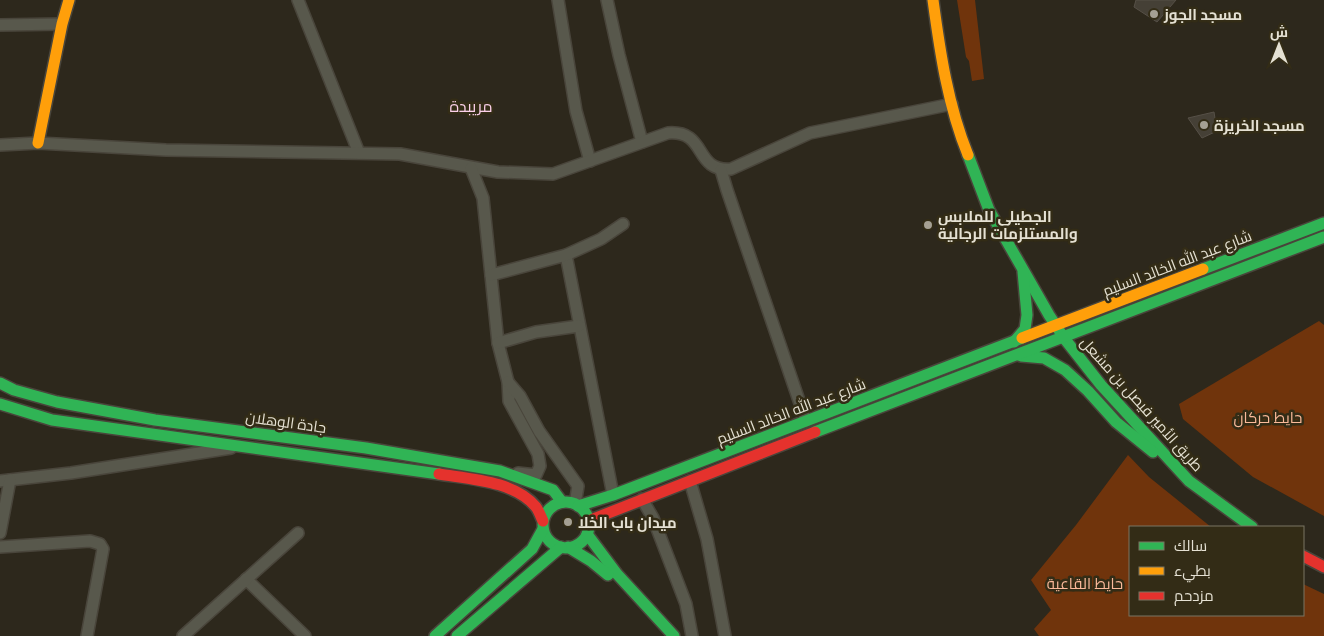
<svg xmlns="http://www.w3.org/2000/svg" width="1324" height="636" font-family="'IBM Plex Sans',Cairo,sans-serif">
<rect width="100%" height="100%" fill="#2d281c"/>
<!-- green -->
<g fill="#70340c">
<path d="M957,0h18l9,79 -12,2 -3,-20 -3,-4z"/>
<path d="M1319,321l5,4v191l-71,-39 -70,-58 -4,-15z"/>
<path d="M1128,455l21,22 62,50h-81v88h173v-31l21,10v42h-285l-5,-7 17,-19 -20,-30 45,-55z"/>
</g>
<!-- building -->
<g fill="#454036" stroke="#565047">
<path d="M1136,0h40l-19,22 -23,-15z"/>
<path d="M1214,112l3,19 -15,7 -14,-20z"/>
</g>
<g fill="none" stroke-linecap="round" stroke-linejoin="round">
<!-- street casing -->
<g stroke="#49453b" stroke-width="14">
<g id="street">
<path d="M298,0l61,153"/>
<path d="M558,0l18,111 14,50"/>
<path d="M607,0l12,55 23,87"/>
<path d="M0,25l62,-1"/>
<path d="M0,145l38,-2 128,7 234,4 98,18 55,2 115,-41c40,-3 25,39 63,36l79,-36 142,-29"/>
<path d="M471,168l12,30 15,145 10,39 1,19 29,53 2,12 -4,9 -18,-2"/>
<path d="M721,170l6,20 79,231"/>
<path d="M566,255l47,240"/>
<path d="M491,275l75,-20 35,-16 22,-15"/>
<path d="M498,343l38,-11 43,-6"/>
<path d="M508,382l12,14 19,35 39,55 -3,18"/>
<path d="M0,481l71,-8 160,-25"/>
<path d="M690,481l17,58 18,97"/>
<path d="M642,499l11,19 33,86 6,32"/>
<path d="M0,533l10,-53"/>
<path d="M0,547l90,-6 10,3 3,5 -16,87"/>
<path d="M246,579l59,57"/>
<path d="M183,636l115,-103"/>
</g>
</g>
<!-- fast casing -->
<g stroke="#49453b" stroke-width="14">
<g id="fast">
<path d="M968,155l21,55 60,105 15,23 37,47 88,96 63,46"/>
<path d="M1203,269l121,-46"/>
<path d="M1014,342l11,-13 2,-14 -4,-43"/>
<path d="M1021,356l23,2 21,12 23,21 28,31 37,30"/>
<path d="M0,383l14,7 43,12 98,18 211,28 134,23 53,19 9,12"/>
<path d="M0,404l52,16 387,54"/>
<path d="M815,432l509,-195"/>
<circle cx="566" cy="525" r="23"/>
<path d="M578,506l35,-11 409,-157"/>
<path d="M587,534l30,40 57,62"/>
<path d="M568,547l23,14 17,14"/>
<path d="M435,636l97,-87 11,-20"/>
<path d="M457,636l104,-89"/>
</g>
</g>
<!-- slow casing -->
<g stroke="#49453b" stroke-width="14">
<g id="slow">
<path d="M933,0c7,52 15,106 35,155"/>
<path d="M38,143l24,-119 7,-24"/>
<path d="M1022,338l181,-69"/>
</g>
</g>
<!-- jam casing -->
<g stroke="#49453b" stroke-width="14">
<g id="jam">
<path d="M439,474c31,5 76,7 97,33 3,4 5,10 7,14"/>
<path d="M588,521l227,-89"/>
<path d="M1303,556l21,11"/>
</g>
</g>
<!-- street -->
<use href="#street" stroke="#58584c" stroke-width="11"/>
<!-- fast -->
<use href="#fast" stroke="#30b455" stroke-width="11"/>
<!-- slow -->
<use href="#slow" stroke="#ff9f0a" stroke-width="11"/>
<!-- jam -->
<use href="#jam" stroke="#e5322d" stroke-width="11"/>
</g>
<!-- markers -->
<g fill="#a5a093" stroke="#332c16" stroke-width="2">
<circle cx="1154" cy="14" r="5"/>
<circle cx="1204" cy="125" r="5"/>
<circle cx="928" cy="225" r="5"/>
<circle cx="568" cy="522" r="5"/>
</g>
<g text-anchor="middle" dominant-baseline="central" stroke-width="5" stroke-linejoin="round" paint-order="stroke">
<!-- poi labels -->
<g font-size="15" font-weight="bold" fill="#e5e1d3" stroke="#332c16" text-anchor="start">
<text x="1164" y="14">مسجد الجوز</text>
<text x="1214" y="125">مسجد الخريزة</text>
<text x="938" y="216">الجطيلي للملابس<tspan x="938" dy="17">والمستلزمات الرجالية</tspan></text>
<text x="578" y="522">ميدان باب الخلا</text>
</g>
<!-- street labels -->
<g font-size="15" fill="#e5e1d3" stroke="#332c16">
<text transform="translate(1177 263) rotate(-21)">شارع عبد الله الخالد السليم</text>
<text transform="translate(1142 404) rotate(48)">طريق الأمير فيصل بن مشعل</text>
<text transform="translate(791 411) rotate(-21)">شارع عبد الله الخالد السليم</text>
<text transform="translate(286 422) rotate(8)">جادة الوهلان</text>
</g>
<!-- park labels -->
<g font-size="15" fill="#fbba9a" stroke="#332c16">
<text x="1268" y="417">حايط حركان</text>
<text x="1085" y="583">حايط القاعية</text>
</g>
<!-- neighbourhood labels -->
<g font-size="16" fill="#fbd0ea" stroke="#332c16">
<text x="471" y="106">مريبدة</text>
</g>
</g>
<!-- legend -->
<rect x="1129" y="526" width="175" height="90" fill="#332c16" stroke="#7a7462"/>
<rect x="1139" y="542" width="25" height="8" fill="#30b455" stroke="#7a7462"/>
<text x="1174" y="551" font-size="15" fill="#e5e1d3">سالك</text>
<rect x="1139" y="567" width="25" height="8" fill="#ff9f0a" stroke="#7a7462"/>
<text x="1174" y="576" font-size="15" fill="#e5e1d3">بطيء</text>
<rect x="1139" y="592" width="25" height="8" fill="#e5322d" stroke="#7a7462"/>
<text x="1174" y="601" font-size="15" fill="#e5e1d3">مزدحم</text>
<!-- north arrow -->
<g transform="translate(1279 45)" stroke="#332c16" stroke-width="4" paint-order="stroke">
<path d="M0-4L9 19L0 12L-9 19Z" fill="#e5e1d3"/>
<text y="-8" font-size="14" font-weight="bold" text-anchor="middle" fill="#e5e1d3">ش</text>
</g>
</svg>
